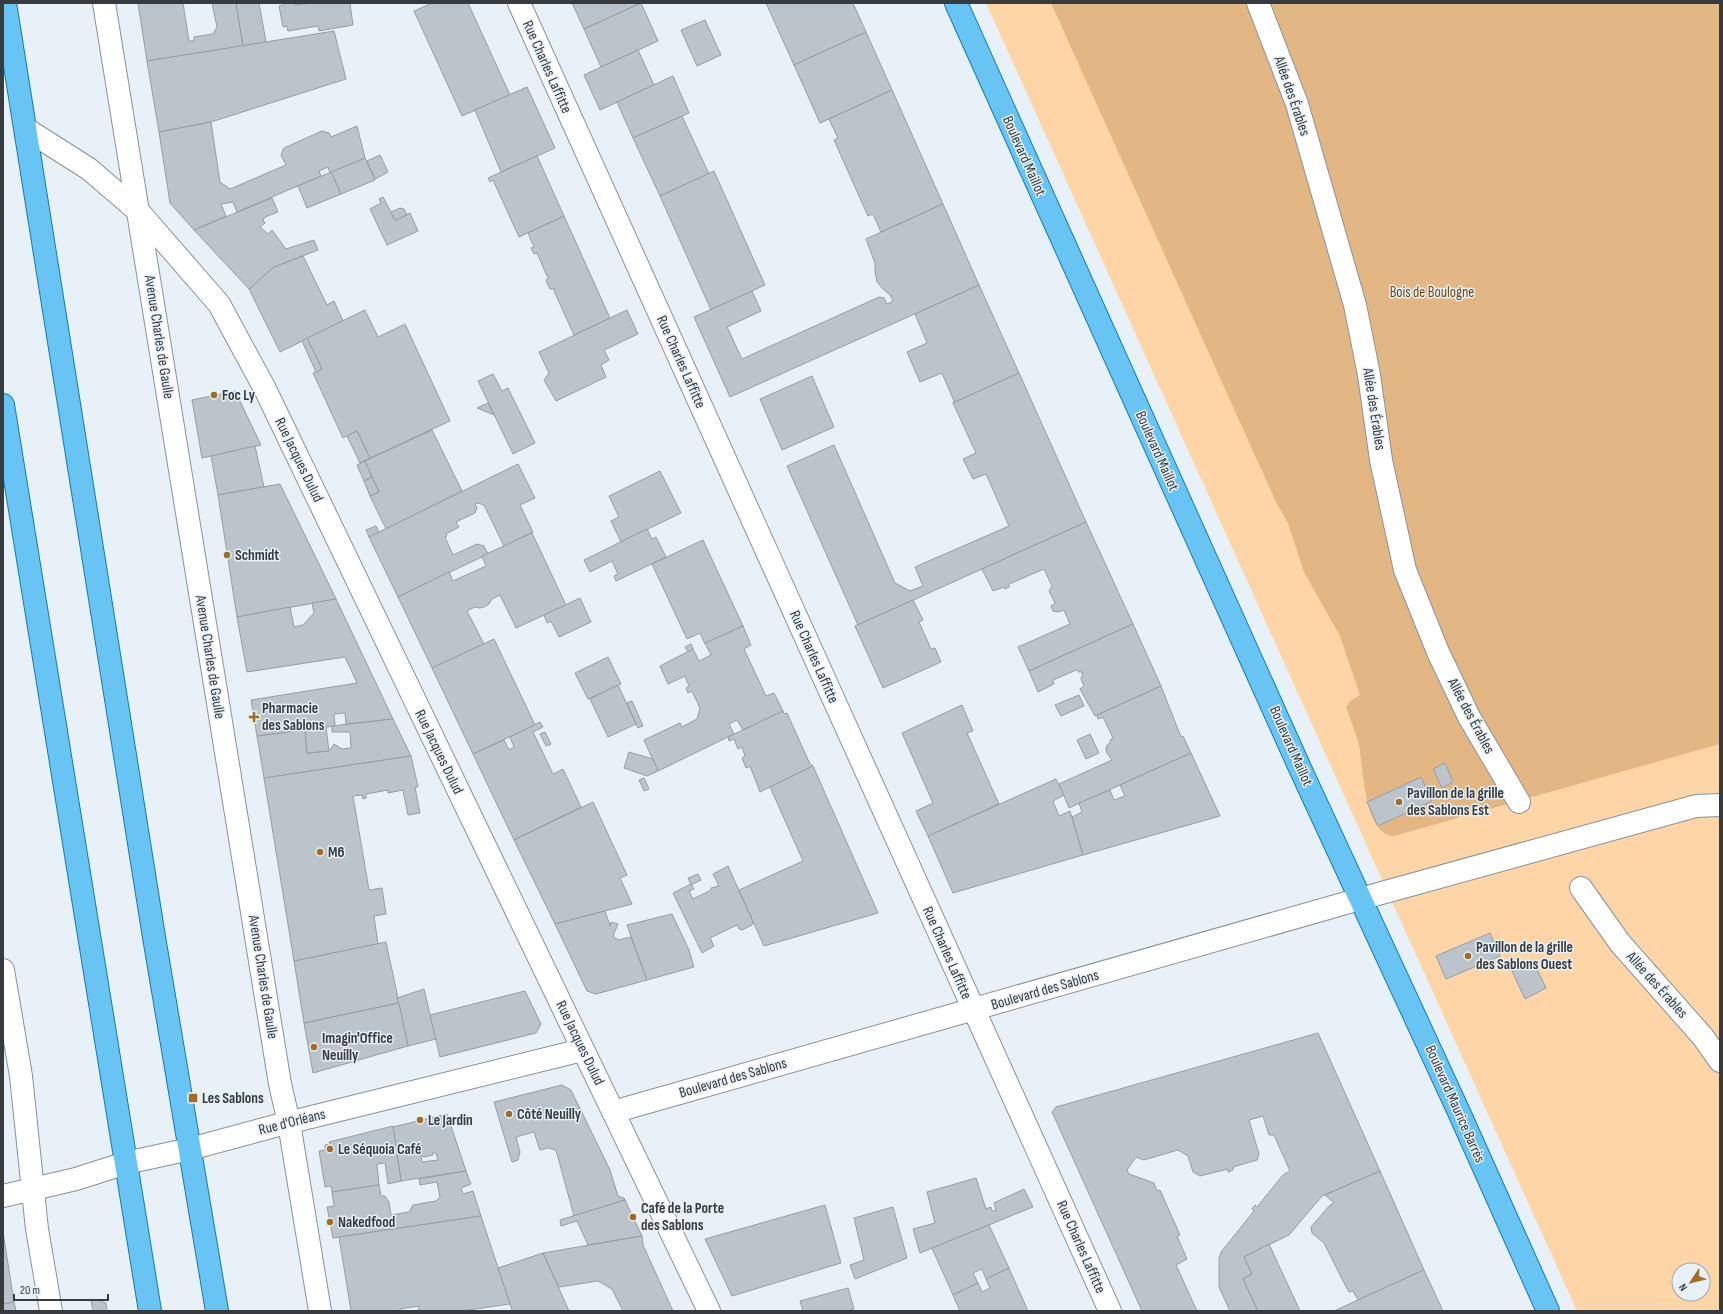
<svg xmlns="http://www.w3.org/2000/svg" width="1723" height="1314" font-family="'Sofia Sans Condensed',sans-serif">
<rect width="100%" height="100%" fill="#e8f1f7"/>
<!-- green -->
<path fill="#fdd5a7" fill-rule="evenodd" d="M986,3h734v1308h-143zM1679,1270h24v24h-24z"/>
<!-- forest -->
<path fill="#e3b784" d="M1051,3h669v741l-326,92c-30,0 -31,-70 -35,-91 -3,-13 -9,-25 -13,-38l4,-6 10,-6 -20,-59 -36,-64 -16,-49 -12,-21z"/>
<!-- building -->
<g fill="#bcc4cb" stroke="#969ea4" fill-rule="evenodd">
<path d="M138,3h45l6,38h5v-4l19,-3 4,-7 -5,-24h24l7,43 -96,15z"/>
<path d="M236,3h23l7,39 -23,4z"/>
<path d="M284,3h11v2l16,-2h39l3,22 -34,6 -1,-5 -30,5 -1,-5 -4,1 -4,-21 4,-1z"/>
<path d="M432,3h36l42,92 -48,21 -48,-105z"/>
<path d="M572,3h69l-57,26z"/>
<path d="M641,3l17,38 -57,26 -17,-38z"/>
<path d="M766,3h87l13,29 -72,33z"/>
<path d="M705,20l16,35 -24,11 -16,-36z"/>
<path d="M334,31l12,48 -135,43 -52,10 -12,-71z"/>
<path d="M866,32l26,58 -72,33 -26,-58z"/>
<path d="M638,50l16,35 -54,25 -16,-35z"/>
<path d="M673,76l16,37 -56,25 -16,-36z"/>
<path d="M527,87l28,61 -54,24 -26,-62z"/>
<path d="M892,90l51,114 -62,28 -8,-18 -5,2 -34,-76 4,-2 -9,-19z"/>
<path d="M682,116l27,58 -49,22 -27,-58z"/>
<path d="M211,122l9,60 10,7 56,-24 -5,-10 3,-7 38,-17 7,2 2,4 26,-11 8,32 -35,15 -2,-6 -9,4 2,5 -84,36 -4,-10 -12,2 5,12 -32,14 -24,-27 -11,-71z"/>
<path d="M380,155l8,17 -13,7 -8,-18z"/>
<path d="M537,156l27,60 -45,21 -26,-57 -3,2 -2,-4z"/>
<path d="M365,158l10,22 -34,14 -10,-22z"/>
<path d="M714,171l51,114 -54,25 -51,-114z"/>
<path d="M331,172l10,22 -34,14 -9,-22z"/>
<path d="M383,197l12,23 15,-7 8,18 -31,14 -17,-36 11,-6 -2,-4z"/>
<path d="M272,198l6,14 -13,5 -2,3 2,3 -5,4 8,7 4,-4 14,19 28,-9 4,10 -44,17 -25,22 -55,-59z"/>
<path d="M943,204l36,81 -249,112 -36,-80 58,-26 9,20 -34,16 15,32 137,-62 5,1 3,6 6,-3 -3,-6 -6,-5 -7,-8 -2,-10v-9l-9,-24z"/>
<path d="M400,208l4,1 3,6 -12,5 -4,-8z"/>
<path d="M564,216l46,102 -36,17 -20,-44 1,-2h-5l-4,-8 3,-5h-2l-10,-23 -3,1 -3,-6 3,-1 -6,-14z"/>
<path d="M303,256l24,49 7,-4 9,20 -63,31 -31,-63 25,-22z"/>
<path d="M979,285l40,88 -66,30 1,-2 -12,-28 -22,9 -13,-30 20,-9 -12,-29z"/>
<path d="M365,310l13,27 27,-13 45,97 -80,37 -13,-27 -14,7 -30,-65 9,-4 -15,-31z"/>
<path d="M627,310l11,24 -34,16 5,10 -8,5 5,12 -50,24 -12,-21 5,-7 -10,-21z"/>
<path d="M307,338l15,31 -6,3 -14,-31z"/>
<path d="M1019,373l67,149 -228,103 -71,-159 47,-21 61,138 15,8 13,-5 -8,-19 94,-41 -23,-52 -13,5 -10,-20 13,-6 -23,-50z"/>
<path d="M493,374l9,17 6,-3 27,55 -22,11 -35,-73z"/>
<path d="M812,376l22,51 -52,23 -22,-51z"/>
<path d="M235,391l26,54 -59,13 -10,-58z"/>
<path d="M488,403l6,12 -17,-7z"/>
<path d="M432,430l30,61 -76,38 -16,-33 9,-4 -14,-31z"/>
<path d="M357,431l13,27 -10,5 -13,-27z"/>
<path d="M255,446l9,41 -46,8 -7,-39z"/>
<path d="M365,461l7,16 -8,4 -7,-16z"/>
<path d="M518,464l17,34 -15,7 13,27 -29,14 -20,-41 -6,-2 -3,1 2,4 -2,5 -19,9 3,5 -13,7 1,2 -2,1 8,18 24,-11 7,2 4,8 -90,43 -29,-60z"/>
<path d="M660,471l21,42 -60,29 -10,-21 8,-4 -10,-21z"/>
<path d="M372,477l7,15 -9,4 -6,-15z"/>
<path d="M280,484l56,115 -99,18 -19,-122z"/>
<path d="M1086,522l47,102 -104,47 -11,-24 52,-23 -6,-14 -6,2 -5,-1 -2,-5 4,-3 -6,-12 3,-5 -8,-17 -35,15v3l-4,2 -1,-2 -11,4 -11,-22z"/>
<path d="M376,526l3,6 -10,5 -3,-7z"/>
<path d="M647,529l5,10 4,-2 10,20 -50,24 -2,-5 4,-2 -6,-13 -22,11 -6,-12z"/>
<path d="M532,533l34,72 -50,23 -16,-33 -8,4 -3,5 -5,3 -4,1 -5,-1 -8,4 17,33 -52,24 -34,-71 51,-25 4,9 33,-15 -4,-10z"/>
<path d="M703,540l40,86 -38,18 -5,-11 -13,6 -35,-75z"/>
<path d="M580,598l11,24 -32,15 -8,-16 -4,2 -3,-8z"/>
<path d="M336,599l57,120 -47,5 -1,-11 -11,1 1,12 -78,10 -6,-36 106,-17 -12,-26 -98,15 -10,-55 53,-10 4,20 9,-2 11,-12 -2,-10z"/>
<path d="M913,600l10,20 -4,2 12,27 4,-1 6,14 -58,26 -28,-62z"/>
<path d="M1133,624l28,62 -66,30 -15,-27 4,-3 -3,-7 2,-7h-4l-3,-2 -23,10 1,4 -16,8 -9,-21z"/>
<path d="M743,626l8,19 -7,4 22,47 8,-3 9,18 -40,19 -6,-10 -8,4 5,10 -76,37 -14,-31 36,-17 2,4 15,-8 3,-11 -8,-17 -4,2 -2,-5 3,-2 -4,-10 -17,8 -8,-18 33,-17 6,12 12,-6 -6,-12z"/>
<path d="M494,639l41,86 -62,29 -41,-86z"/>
<path d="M691,644l2,5 -5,3 -3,-5z"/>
<path d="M608,657l13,27 -33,15 -13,-26z"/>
<path d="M618,685l18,39 -28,13 -18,-38z"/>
<path d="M1161,686l20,51 2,-1 8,17 -122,55 -10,-24 53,-24 -5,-7 -1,-4 1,-4 4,-3 -1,-2 3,-2 -10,-21 -5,2 -1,-4z"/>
<path d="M1079,695l5,11 -23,10 -6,-11z"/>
<path d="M632,701l11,25 -5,2 -11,-25z"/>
<path d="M962,705l11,26 -6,2 32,71 -71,32 -12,-25 17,-8 -31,-70z"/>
<path d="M783,711l1,3 3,-1 23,51 3,2 -53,26 -10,-26 -4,2 -4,-10 3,-2 -3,-9 -4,2 -4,-10 -5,2 -1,-4z"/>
<path d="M393,719l18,37 -147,22 -7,-42 48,-6 2,23 22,-2 5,-7 8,5 9,-1 -1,-16h-18v-6z"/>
<path d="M540,722l3,5 -10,5 20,42 10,-5 18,38 -67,33 -41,-86 31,-14 5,10 5,-3 -4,-10z"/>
<path d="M326,727l3,24 -22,2 -2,-23z"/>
<path d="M545,732l6,12 -5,2 -6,-12z"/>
<path d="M1090,734l9,19 -13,6 -9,-19z"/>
<path d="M629,752l24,7 5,12 -11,5 -23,-8z"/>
<path d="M1191,753l29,63 -137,39 -11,-38 10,-5 -3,-9 31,-13 4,10 11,-4 -5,-11z"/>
<path d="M411,756l7,31h-3l5,26 -12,2 -5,-25 -15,3v-3l-22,4v4l-3,1 -1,-4 -9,1 16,94 13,-2 4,26 -12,2 4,28 -84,17 -30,-183z"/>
<path d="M1445,763l8,19 -11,6 -9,-19z"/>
<path d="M813,766l65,147 -114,33 -25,-56 64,-29 -33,-74z"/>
<path d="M1421,777l11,24 -54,25 -11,-24z"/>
<path d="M644,778l5,11 -5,2 -5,-11z"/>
<path d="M1056,779l8,16 -11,6 6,15 11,-5 13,44 -130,38 -25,-57z"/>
<path d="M593,802l34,73 -7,3 12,26 -77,20 -41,-84z"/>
<path d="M728,866l25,56 -1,3 -10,5 -3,-1 -2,-4 -27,13 4,8 -12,7 -29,-60 18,-9 3,5 -5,2 4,8 18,-9v-2l8,-2 -6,-12z"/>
<path d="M698,874l3,6 -10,5 -3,-7z"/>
<path d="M605,911l5,15 1,-4 7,2 -5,12 5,4 13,-3 16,43 -51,14 -9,-3 -32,-67z"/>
<path d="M672,914l17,36 5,17 -47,13 -20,-55z"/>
<path d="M1490,933l10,23 -54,23 -10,-23z"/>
<path d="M386,942l13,61 -95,20 -10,-62z"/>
<path d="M1533,961l13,27 -21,11 -13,-28z"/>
<path d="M424,989l12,50 -28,7 -11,-48z"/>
<path d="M525,991l16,33 -5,9 -96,24 -10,-42z"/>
<path d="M399,1003l9,43 -95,27 -9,-50z"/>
<path d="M1318,1033l62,138 -58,25 -33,39 -45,22 8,17 -9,5 15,32h-28l-11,-24v-29l2,-6 33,-41 -2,-2 3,-4 2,2 26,-32 7,-4 -16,-36h-5l-6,-19 -14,4 10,34 -2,6 -24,7v3l-5,2v-3l-28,7 -7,-4 -5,-16 -10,-6 -34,10 -8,-3 -9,13 2,4 25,9 3,8 3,-1 20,45 -3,1 10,23 -11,6 21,46h-55l-90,-199 4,-5z"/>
<path d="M562,1085l9,5 39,80 8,26 6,2 1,2 -51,16 -18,-66 -8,-2 -8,2 -6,-18 -18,5 4,15 -2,8 -6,2 -18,-60z"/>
<path d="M447,1114l19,57 -65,10 -8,-54zM432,1153h4l2,7 -16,2 -1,-6 3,1 9,-2z"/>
<path d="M393,1126l8,55 -13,3 -3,-21 -8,1 2,21 -47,7 -1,-6 -6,1 -6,-36 6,-1v-5l5,-1 -1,-2z"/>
<path d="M466,1171l5,13 -10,4 2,6 10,-3 8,25 -148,22 -6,-31 7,-1 -2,-14 47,-7 2,11h4l4,6 2,13 18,-3 4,-7 23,-4 4,-4 -3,-15 -17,3 -1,-6z"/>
<path d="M1380,1171l44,99 -66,30 -5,-9 -4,1 -7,-13 -18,-36 -12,-10 -1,-6 19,-22 4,-2 -9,-8z"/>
<path d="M976,1178l10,31 5,-2 1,4h4l-2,-8 30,-14 9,18 -113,46 -7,-24 22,-6 -8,-31z"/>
<path d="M625,1200l17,36 -54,9 -11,-24 -16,5 -1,-6z"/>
<path d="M825,1205l16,58 -109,33 -27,-57z"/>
<path d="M893,1207l14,51 -52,21 -5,-14 14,-5 -10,-42z"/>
<path d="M481,1216l29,88 -49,7h-49l7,-1v-4l-19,3v2h-49l-12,-74z"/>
<path d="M989,1225l20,43 -23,11 -4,-10 -9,4 5,10 -25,12 -21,-47z"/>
<path d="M3,1232l11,70 -11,2z"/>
<path d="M642,1236l1,9 30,66h-50l-11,-22 -14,-8 -39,6 -16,-34z"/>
<path d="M1269,1244l31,67h-42l-15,-32 9,-5 -8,-17z"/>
<path d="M543,1253l26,58h-59l2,-1 -14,-42z"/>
<path d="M1009,1268l19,43h-68l-7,-16 25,-12 4,9 8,-4 -4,-9z"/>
<path d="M1424,1270l19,41h-109l24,-11z"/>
<path d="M848,1288l6,21 -8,2h-43l-3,-10z"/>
<path d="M97,1300l9,3 1,8h-14l-2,-10z"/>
<path d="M14,1302l2,9h-13v-7z"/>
</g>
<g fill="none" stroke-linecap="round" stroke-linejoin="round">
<!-- minor casing -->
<g stroke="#8a9299" stroke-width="24">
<g id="minor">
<path d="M104,3l176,1081 9,39 31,188"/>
<path d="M519,3l591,1308"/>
<path d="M1258,3l39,101 58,201 14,70 12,85 24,110 33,82 31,65 50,85"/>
<path d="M26,129l63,40 50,43 80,92 46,85 444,922"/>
<path d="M1581,888l39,55 83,94 17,24"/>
<path d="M3,970l18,106 16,153 14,82"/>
<path d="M613,1112l747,-213 336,-93 24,-1"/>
<path d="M3,1196l73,-17 50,-16 64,-14 85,-23 307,-76"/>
</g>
</g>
<!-- major casing -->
<g stroke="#147bae" stroke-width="24">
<g id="major">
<path d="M5,3l149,934 63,374"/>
<path d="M956,3l343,763 159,344 90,201"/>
<path d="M3,405l147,906"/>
</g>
</g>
<!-- minor -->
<use href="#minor" stroke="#fff" stroke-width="22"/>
<!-- major -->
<use href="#major" stroke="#67c4f3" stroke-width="22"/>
</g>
<!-- markers -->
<g fill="#a16d25" stroke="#e8f1f7" stroke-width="1.5">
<circle cx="214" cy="395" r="4"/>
<circle cx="227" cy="555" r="4"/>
<path d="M252 711h4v4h4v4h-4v4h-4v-4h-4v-4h4z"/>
<circle cx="1399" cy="802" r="4"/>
<circle cx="320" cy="852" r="4"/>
<circle cx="1468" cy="956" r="4"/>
<circle cx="314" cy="1047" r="4"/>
<rect x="188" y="1093" width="10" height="10" rx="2"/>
<circle cx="509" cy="1114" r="4"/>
<circle cx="420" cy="1120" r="4"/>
<circle cx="330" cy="1149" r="4"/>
<circle cx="633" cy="1217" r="4"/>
<circle cx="330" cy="1222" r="4"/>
</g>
<g text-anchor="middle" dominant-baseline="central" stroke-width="3" stroke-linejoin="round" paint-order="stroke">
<!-- street labels -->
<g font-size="15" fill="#383b3e" stroke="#e8f1f7">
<text transform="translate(547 67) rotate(66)">Rue Charles Laffitte</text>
<text transform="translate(1292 96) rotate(71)">Allée des Érables</text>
<text transform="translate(1024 156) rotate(66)">Boulevard Maillot</text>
<text transform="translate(159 337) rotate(81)">Avenue Charles de Gaulle</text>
<text transform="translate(681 362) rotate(66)">Rue Charles Laffitte</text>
<text transform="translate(1374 409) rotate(81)">Allée des Érables</text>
<text transform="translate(1157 451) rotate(66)">Boulevard Maillot</text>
<text transform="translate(299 460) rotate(64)">Rue Jacques Dulud</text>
<text transform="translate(210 657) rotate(81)">Avenue Charles de Gaulle</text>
<text transform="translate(814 657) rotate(66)">Rue Charles Laffitte</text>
<text transform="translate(1471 716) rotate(62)">Allée des Érables</text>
<text transform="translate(1291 746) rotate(66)">Boulevard Maillot</text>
<text transform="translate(439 752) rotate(64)">Rue Jacques Dulud</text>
<text transform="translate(947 953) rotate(66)">Rue Charles Laffitte</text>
<text transform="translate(263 977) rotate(81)">Avenue Charles de Gaulle</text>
<text transform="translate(1657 985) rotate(48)">Allée des Érables</text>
<text transform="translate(1045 990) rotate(-16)">Boulevard des Sablons</text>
<text transform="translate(580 1043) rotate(64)">Rue Jacques Dulud</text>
<text transform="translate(733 1078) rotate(-16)">Boulevard des Sablons</text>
<text transform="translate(1455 1104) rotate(66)">Boulevard Maurice Barrès</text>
<text transform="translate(292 1122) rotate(-14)">Rue d'Orléans</text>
<text transform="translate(1081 1247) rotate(66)">Rue Charles Laffitte</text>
</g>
<!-- park labels -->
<g font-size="15" fill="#72480a" stroke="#e8f1f7">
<text x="1432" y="292">Bois de Boulogne</text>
</g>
<!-- poi labels -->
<g font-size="15" font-weight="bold" fill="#383b3e" stroke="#e8f1f7" text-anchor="start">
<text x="222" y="395">Foc Ly</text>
<text x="235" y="555">Schmidt</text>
<text x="262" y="708">Pharmacie<tspan x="262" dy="17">des Sablons</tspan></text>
<text x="1407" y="793">Pavillon de la grille<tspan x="1407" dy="17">des Sablons Est</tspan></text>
<text x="328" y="852">M6</text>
<text x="1476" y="947">Pavillon de la grille<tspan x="1476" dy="17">des Sablons Ouest</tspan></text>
<text x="322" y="1038">Imagin'Office<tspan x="322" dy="17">Neuilly</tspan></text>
<text x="202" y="1098">Les Sablons</text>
<text x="517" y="1114">Côté Neuilly</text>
<text x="428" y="1120">Le Jardin</text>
<text x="338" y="1149">Le Séquoia Café</text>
<text x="641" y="1208">Café de la Porte<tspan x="641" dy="17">des Sablons</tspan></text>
<text x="338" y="1222">Nakedfood</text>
</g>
</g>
<!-- border -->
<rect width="1723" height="1314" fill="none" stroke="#383b3e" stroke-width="8"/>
<!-- north arrow -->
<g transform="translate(1691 1282) rotate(235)"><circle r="19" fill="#e8f1f7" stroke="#a2a8ad"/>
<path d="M0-3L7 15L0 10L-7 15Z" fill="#a16d25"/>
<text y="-6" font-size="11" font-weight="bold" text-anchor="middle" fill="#383b3e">N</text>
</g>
<!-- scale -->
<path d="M14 1294v6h94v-6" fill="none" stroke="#383b3e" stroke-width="2"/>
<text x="20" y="1294" font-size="12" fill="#383b3e" stroke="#e8f1f7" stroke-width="3" paint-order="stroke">20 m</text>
</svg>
